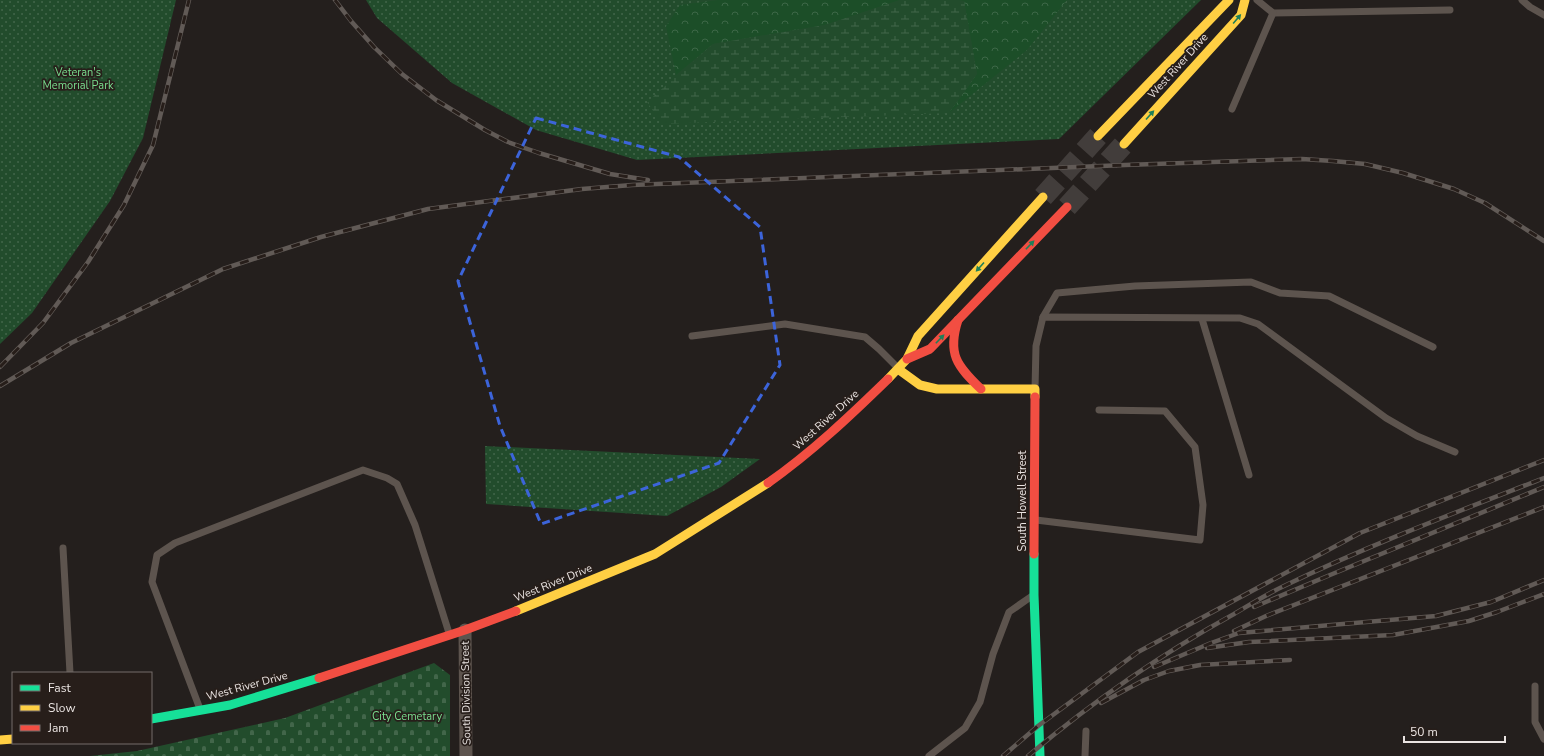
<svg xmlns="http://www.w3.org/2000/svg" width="1544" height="756" font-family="'Nunito Sans',sans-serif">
<defs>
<pattern id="grass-dots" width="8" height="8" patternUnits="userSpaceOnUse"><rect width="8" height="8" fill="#224c2c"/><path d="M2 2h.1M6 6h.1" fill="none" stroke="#42664a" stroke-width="1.8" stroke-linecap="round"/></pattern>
<pattern id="forest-crowns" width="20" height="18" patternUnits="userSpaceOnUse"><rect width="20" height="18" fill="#1c4e28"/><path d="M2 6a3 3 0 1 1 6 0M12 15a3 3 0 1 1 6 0" fill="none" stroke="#3d6747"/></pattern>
<pattern id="wetland-marsh" width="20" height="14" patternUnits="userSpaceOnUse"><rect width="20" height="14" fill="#224c2c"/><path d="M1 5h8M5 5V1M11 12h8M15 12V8" fill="none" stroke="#42664a"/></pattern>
<pattern id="cemetery-stones" width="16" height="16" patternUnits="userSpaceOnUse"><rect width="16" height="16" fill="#224c2c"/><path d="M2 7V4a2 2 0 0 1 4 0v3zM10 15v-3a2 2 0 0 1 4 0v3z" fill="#42664a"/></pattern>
</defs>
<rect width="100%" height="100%" fill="#241f1d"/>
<!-- grass -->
<g fill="url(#grass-dots)">
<path d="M0,0h176l-33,138 -33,63 -78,112 -32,31z"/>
<path d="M366,0h835l-142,139 -422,21 -101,-30 -84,-47 -75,-65z"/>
<path d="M485,446l275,13 -39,28 -54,29 -181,-12z"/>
</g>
<!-- forest -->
<g fill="url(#forest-crowns)">
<path d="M718,0h182l-75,25 -112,19 -37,31 -10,-49 14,-21z"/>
<path d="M959,0h108l-40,50 -78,63 28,-39 -13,-73z"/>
</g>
<!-- wetland -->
<path fill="url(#wetland-marsh)" d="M900,0l64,1 13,73 -28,39 -287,11 -15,-22 66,-58 112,-19z"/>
<!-- cemetery -->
<path fill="url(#cemetery-stones)" d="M434,663l16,12v81h-360l47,-5 148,-33z"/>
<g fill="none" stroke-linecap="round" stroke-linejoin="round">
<!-- primary-tunnel -->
<g stroke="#423d3b" stroke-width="21" stroke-dasharray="21 10" stroke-linecap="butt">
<path d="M1043,197l55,-61"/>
<path d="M1067,207l57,-63"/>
</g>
<!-- lane -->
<g stroke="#5d544e" stroke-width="7">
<path d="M1257,0l16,13 177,-3"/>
<path d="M1522,0l8,7 14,8"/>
<path d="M1232,109l41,-96"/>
<path d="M1043,317l14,-24 78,-7 116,-4 29,11 49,3 104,51"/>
<path d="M1202,319l47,156"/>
<path d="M692,336l93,-12 80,13 14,12 18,18"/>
<path d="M1035,389l1,-43 7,-29 197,1 18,6 128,94 31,18 38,16"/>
<path d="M1036,520l164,20 3,-35 -8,-58 -30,-36 -66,-1"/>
<path d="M63,548l7,125"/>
<path d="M1535,686v36l9,17"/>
<path d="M200,709l-48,-127 5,-27 18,-12 188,-73 24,8 10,6 18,41 34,108"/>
<path d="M929,756l36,-28 15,-26 13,-48 16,-42 23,-16"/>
<path d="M1085,756l1,-25"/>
</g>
<!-- street -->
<path stroke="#5d544e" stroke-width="13" d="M465,630l1,126"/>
<!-- fast -->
<g stroke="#16e098" stroke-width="9">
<path d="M1034,554v41l6,161"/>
<path d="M151,719l79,-14 89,-27"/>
</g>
<!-- slow -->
<g stroke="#ffcf43" stroke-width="9">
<path d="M1098,136l131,-136"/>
<path d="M1124,144l117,-129 4,-15"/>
<path d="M898,369l22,16 17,4h98v8"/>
<path d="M888,379l19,-20 11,-23 125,-139"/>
<path d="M516,611l139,-57 113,-71"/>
<path d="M0,740l13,-1"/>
</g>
<!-- jam -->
<g stroke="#f24e42" stroke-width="9">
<path d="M958,320c-11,34 -1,46 23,69"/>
<path d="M907,359l23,-10 137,-142"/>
<path d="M768,483c44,-31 82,-67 120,-104"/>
<path d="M1034,554l1,-157"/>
<path d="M319,678l146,-48 51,-19"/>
</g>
<!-- rail casing -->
<g stroke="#615a56" stroke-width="4.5">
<g id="rail">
<path d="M335,0l16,21 23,26 28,27 34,26 49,30 23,12 31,11 71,21 38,6"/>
<path d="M0,367l43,-44 45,-61 36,-57 29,-60 36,-145"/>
<path d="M0,386l71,-43 152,-74 98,-32 107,-28 154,-20 50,-4 493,-20 177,-6 31,2 32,3 38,9 51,16 31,14 59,38"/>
<path d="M1254,607l76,-32 214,-88"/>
<path d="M1234,631l32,-15 278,-109"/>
<path d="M1207,648l42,-6 144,-7 76,-14 28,-9 47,-18"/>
<path d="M1154,667l57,-24 28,-10 197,-17 55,-14 53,-22"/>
<path d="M1101,703l43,-23 25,-9 31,-6 90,-5"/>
<path d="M1003,756l35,-30 100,-74 222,-119 184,-73"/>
<path d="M1028,756c64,-54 133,-102 206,-142 17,-10 33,-20 50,-28 85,-41 173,-74 260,-108"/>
</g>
</g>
<!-- rail -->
<use href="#rail" stroke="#271e1a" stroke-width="3" stroke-dasharray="9" stroke-linecap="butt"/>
</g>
<!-- one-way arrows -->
<defs><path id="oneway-solid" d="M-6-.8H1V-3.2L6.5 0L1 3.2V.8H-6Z"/></defs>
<g fill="#1e7f59">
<use href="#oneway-solid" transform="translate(1237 19) rotate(-50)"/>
<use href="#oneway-solid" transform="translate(1150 115) rotate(-48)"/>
<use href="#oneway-solid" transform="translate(1030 245) rotate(-46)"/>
<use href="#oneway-solid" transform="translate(980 267) rotate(132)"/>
<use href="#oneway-solid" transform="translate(940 339) rotate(-46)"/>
</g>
<!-- marked area -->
<path fill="none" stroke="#3c64da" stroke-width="3" stroke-dasharray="8 5" stroke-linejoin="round" d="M536,118l143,39 81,70 20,138 -61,98 -178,61 -41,-98 -42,-145z"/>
<g text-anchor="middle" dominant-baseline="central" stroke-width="3.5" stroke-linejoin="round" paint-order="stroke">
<!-- street labels -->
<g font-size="11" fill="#eae4e2" stroke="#271e1a">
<text transform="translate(1178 66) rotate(-48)">West River Drive</text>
<text transform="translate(826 420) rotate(-42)">West River Drive</text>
<text transform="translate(1022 501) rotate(-90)">South Howell Street</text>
<text transform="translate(553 583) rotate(-22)">West River Drive</text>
<text transform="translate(247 686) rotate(-15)">West River Drive</text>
<text transform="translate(466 693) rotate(-91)">South Division Street</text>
</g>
<!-- park labels -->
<g font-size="11" fill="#79dd8e" stroke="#271e1a">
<text x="78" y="72">Veteran's<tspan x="78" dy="13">Memorial Park</tspan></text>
<text x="407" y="716">City Cemetary</text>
</g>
</g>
<!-- legend -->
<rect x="12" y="672" width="140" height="72" fill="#271e1a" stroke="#756d6a"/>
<rect x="20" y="685" width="20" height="6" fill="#16e098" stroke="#756d6a"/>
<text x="48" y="692" font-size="12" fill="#eae4e2">Fast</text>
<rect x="20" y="705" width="20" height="6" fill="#ffcf43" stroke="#756d6a"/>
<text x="48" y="712" font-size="12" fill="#eae4e2">Slow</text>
<rect x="20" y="725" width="20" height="6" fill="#f24e42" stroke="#756d6a"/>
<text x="48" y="732" font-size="12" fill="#eae4e2">Jam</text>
<!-- scale -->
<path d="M1404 736v6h101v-6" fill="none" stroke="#eae4e2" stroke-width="2"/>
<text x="1410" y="736" font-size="12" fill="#eae4e2" stroke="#271e1a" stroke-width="3" paint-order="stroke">50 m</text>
</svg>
